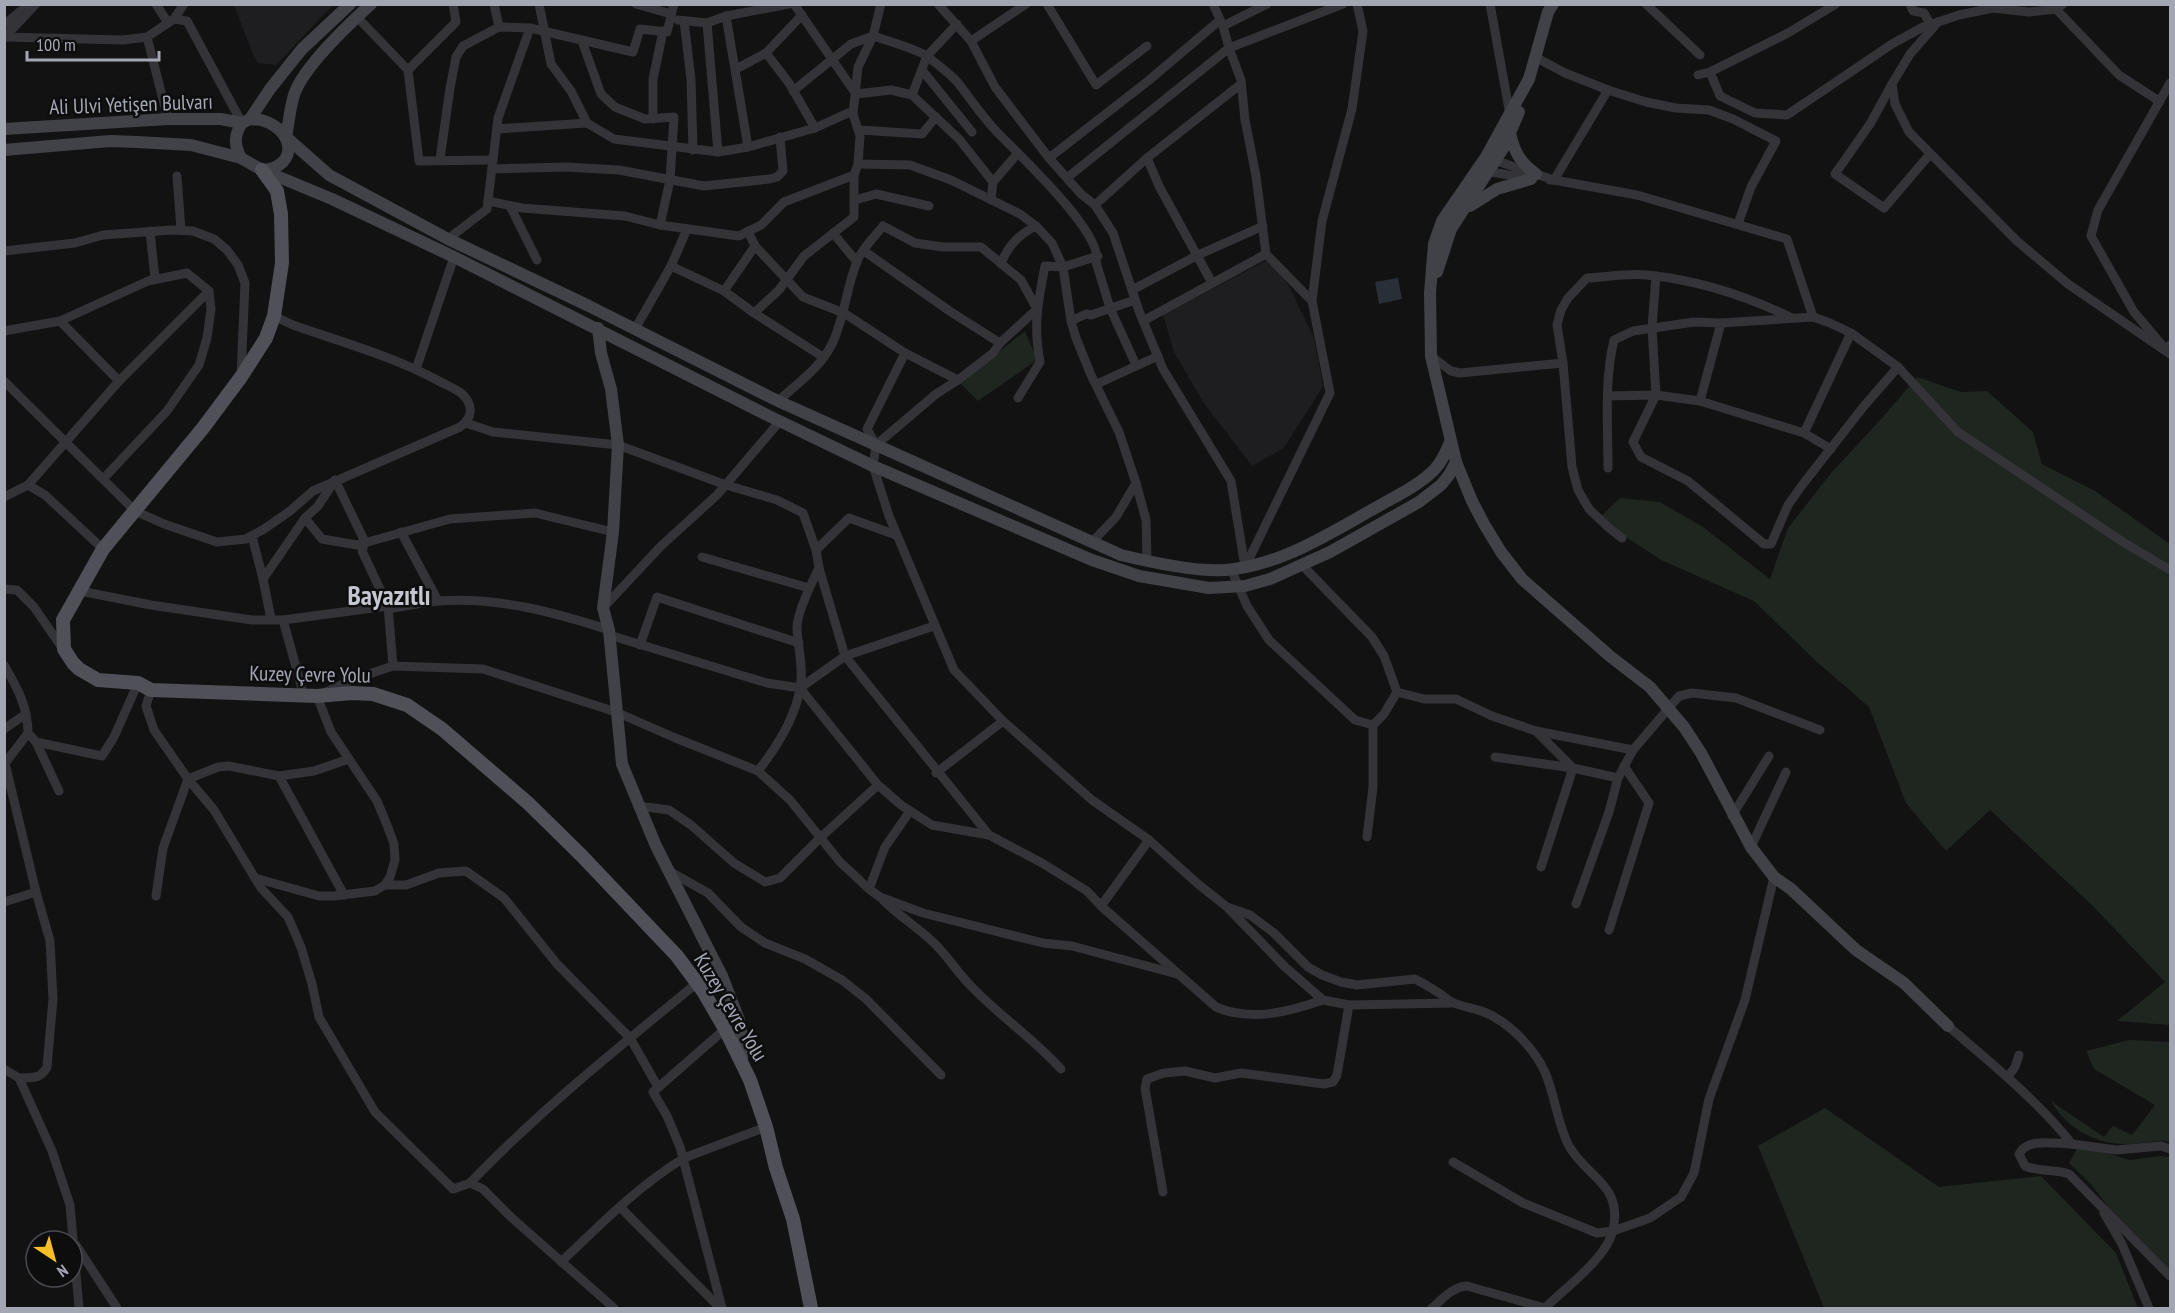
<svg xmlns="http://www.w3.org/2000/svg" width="2175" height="1313" font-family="'PT Sans Narrow',sans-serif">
<rect width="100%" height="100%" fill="#121213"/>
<!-- built -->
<g fill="#1e1e20">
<path d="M234,5v-1l99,1 -57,60 -18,-2 -6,-11z"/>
<path d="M1271,258l19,30 24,50 9,48 -39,62 -32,18 -49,-64 -29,-50 -11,-37z"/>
</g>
<!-- green -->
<g fill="#1e261f">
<path d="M1025,331l12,29 -59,41 -18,-18z"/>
<path d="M1917,377l44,15 26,-1 46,41 9,32 53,27 75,53v481l-53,-4 48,-39 -72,-76 -103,-96 -44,41 -40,-48 -37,-96 -52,-45 -63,-61 -93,-41 -63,-41 22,-21 40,4 43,25 67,52 18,-51 43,-55 52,-56z"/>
<path d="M2129,1040l41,2v100c-14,-3 -27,2 -41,2 -33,1 -62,-15 -78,-43l53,36 9,-11 19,9 23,-30 -61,-36 -8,-18z"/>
<path d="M1825,1108l114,79 102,-11 75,77 22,55h-314l-66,-162z"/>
<path d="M2079,1145l51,15 31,-4 9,1v113l-61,-62 -19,-25 -21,-20z"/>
</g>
<!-- water -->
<path fill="#282f37" d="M1398,278l4,21 -23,5 -4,-22z"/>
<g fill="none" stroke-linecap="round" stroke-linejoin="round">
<!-- street -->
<g stroke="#333338" stroke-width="9">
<path d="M156,4l12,19"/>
<path d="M494,4l5,23"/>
<path d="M539,4l12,60 20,27 16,32 27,16 104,13 30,-5 67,-19 33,-15 5,1"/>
<path d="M636,4l35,10"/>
<path d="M794,4l62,90 35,-4 21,5 47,44 34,43"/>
<path d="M938,4l33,37 24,46 54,71 32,36 14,11 18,28 26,78 24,58 68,112 14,86"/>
<path d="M1047,4l49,81 51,-39"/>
<path d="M1213,4l10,22 6,22 12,32 4,40 11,56 10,78 46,47"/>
<path d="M1490,4l20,111"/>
<path d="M1646,4l54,51"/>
<path d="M1910,4l3,7 11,2 6,11"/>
<path d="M2056,9l63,66 40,26"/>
<path d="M726,16l22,131"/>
<path d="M357,17l51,53 11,91 74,-1"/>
<path d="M174,19l13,2 55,102"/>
<path d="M678,20l29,3 19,-7 63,-12"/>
<path d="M684,21l7,58 2,71"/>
<path d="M1938,22l-28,32 -18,30 3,20 14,28 108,109 51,43 102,70"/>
<path d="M707,23l11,129"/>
<path d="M4,25l25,-21"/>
<path d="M1223,26l44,-22"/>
<path d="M6,37l117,3 24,-3 27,-18 10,-15"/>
<path d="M147,37l21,82"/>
<path d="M4,38l32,-34"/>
<path d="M582,41l19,53 14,13 30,12 29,-2 -4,63 -10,45"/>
<path d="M971,41l55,-37"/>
<path d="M766,53l23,30 26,45"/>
<path d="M1535,57l30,16 43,17 38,12 30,6 33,2 24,9 43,22 -25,46 -13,37"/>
<path d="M736,69l30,-16 36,-38"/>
<path d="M408,70l48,-48 -3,-18"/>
<path d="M922,70l50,62"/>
<path d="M1710,72l78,-39 48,-29"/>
<path d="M1698,75l12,-3 10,24 35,17 32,2 105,-71 31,-17 36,-12 34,-7 36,4 27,-3 7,-5"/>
<path d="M2170,83l-72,127 -7,26 43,76 32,38 4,-5"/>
<path d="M1892,84l-22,40 -35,50 49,34 46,-54"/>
<path d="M793,91l58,-47 22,-8c12,4 47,14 55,21 10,8 23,17 31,27 12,16 23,32 37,47 20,21 109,103 100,131l14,46 26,57"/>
<path d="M912,95l15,-39 30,-32"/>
<path d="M653,119v-40l10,-48"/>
<path d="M497,129l90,-6"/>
<path d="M859,130l63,4 14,-17"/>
<path d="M1049,158l99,-77 72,-61"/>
<path d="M1147,158l12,28 53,97"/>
<path d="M440,159l10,-71 6,-31 7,-11 36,-19 31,1 103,24 7,-23 27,3 7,-28"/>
<path d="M1491,159l63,21 83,15 150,44 26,78"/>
<path d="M858,164l52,1 41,15 69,34 16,12 16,17 11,24 8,54 5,17 15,37 28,57 17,51 -20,34 -24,25"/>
<path d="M492,169l74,-2 53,3 85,16 66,-7 7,-2 6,-6 -3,-34"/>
<path d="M1485,171l42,7"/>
<path d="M177,176l4,54"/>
<path d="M1068,177l161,-129 114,-44"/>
<path d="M1550,180h4l54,-90"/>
<path d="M855,200l21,-6 53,12"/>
<path d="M991,200l2,-18 25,-29"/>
<path d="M488,201l34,7 103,8 35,9 79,11 22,-11 23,-23 70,-27"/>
<path d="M1095,205l52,-47 94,-74"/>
<path d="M510,206l27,54"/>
<path d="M150,231l5,48"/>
<path d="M748,231l7,15 48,51 41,16 61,40 53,27"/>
<path d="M833,233l24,29"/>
<path d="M448,239l39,-30 11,-91 32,-90"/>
<path d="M4,251l71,-8 28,-8 69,-5 21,1 21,8 13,11 11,15 7,18 -4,93"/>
<path d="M864,251l87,61 49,31"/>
<path d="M1001,264c6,-17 18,-30 35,-38"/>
<path d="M671,266l53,25 30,22 69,44"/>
<path d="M1656,276l-4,51 4,68 -23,47 8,15 47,24 76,63h7l17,-39 15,-21 61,-78 34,-39"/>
<path d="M1132,290l66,-35 65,-29"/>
<path d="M724,291l31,-45"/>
<path d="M754,313l25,-23 25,-34 50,-39v-42l4,-11 2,-28 -7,-22 5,-47 15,-31 8,-32"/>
<path d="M60,321l59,60"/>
<path d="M1071,321l15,-7 5,1 44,-15"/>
<path d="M1143,321l123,-67"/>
<path d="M635,329l36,-63 16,-37"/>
<path d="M4,331l56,-10 88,-40 39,-8 22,18 2,18 -4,29 -8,27 -32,46 -64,68"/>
<path d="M905,353l-38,76 9,16 -3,21 16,50 65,154 49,51 89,79 57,40 49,44 29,23 23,8 24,18 34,34 14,8 19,7 16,3 58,-6c8,4 16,9 24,14 5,3 9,8 15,10 9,4 20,5 30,9 25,10 50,36 61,60 10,23 12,51 24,74 18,32 54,38 44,84 -6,28 -48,58 -68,78l-78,-22c-15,1 -24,13 -35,22"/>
<path d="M1431,356l20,15 9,2 103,-10"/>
<path d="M416,369l38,-112"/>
<path d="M4,381l131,130 29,13 53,18 29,-3 18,-10 26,-18 23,-20 147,-64c13,-9 14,-23 1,-34 -7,-5 -17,-9 -24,-13 -45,-24 -96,-38 -144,-55l-19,-9"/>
<path d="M1097,384l61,-28"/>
<path d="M1608,396l48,-1 44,6 104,32 27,16"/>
<path d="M1018,398l22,-36c-7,-38 -2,-59 5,-96l18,1 35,-11"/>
<path d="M778,401c19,-17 43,-34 54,-57 13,-27 14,-57 26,-85 5,-11 17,-23 25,-33l32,17 28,4h38l40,33 16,29 -37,34 -7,10 -35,27 -22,14 -60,51"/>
<path d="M1700,401l21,-78"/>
<path d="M466,423l27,9 125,13 108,40 51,15 26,13 13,37 3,18 26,88 144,179 53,28 45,28 14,15 115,101c35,15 72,5 107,-7"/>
<path d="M1804,433l47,-100"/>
<path d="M1608,468c0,-43 -4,-87 6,-128l19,-9 61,-9 27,1 92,-6 17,6 21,10 47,34 60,65 165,110 47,28"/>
<path d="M1136,483l10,37 1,41"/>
<path d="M28,485l17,10 58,54"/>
<path d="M4,497l24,-12 91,-104 90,-90"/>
<path d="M305,518l17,21 35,6 93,-26 85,-6 78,19"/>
<path d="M401,532l37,69"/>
<path d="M252,536l11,43"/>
<path d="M1622,538l-13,-10 -20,-19 -11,-19 -6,-23 -9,-104 -6,-38 4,-15 7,-12 19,-20c19,-1 41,-5 60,-3 50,5 100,21 145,43"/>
<path d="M816,550l33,-32 47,17"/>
<path d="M702,557l107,31"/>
<path d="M1302,565l70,72 12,19 13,36 27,7h32l36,17 44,15 97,19"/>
<path d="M1245,567l85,-174 -18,-92 10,-80 30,-112 11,-78 -6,-27"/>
<path d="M1231,569l16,37 22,34 86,80 18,5"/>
<path d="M4,589l13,1 17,17 29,42"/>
<path d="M80,591l71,14 101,15h31l105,-14 5,2c15,-2 31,-6 46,-7 59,-4 115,11 170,29"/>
<path d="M603,608l58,-62 56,-51 63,-74"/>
<path d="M271,619l-8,-40 42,-61 13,-12 17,-26 30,62 -3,9 26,55 5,60"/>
<path d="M283,620l18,65 1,11"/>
<path d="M609,635l158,48 33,5 78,97 23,20 31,20 57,10"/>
<path d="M640,645l17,-48 142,46"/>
<path d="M4,665c13,22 24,42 24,68l-22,29"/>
<path d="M800,688l45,-32 89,-30"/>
<path d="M151,690l-5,16 8,24 34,49 26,31 47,78 27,29 13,30 11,37 7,33 56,95 78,77 17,-6 13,6 29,29 102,90"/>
<path d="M4,729l22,-15"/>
<path d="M1536,731l37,37 -32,99"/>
<path d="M28,733l8,9 66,14 12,-19 24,-54"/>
<path d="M36,742l23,49"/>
<path d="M1495,757l78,11 45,10"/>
<path d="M4,759l32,133 14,49 3,58 -6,68c-7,13 -15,10 -28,11"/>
<path d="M758,771c18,-23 37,-54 42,-82 4,-19 -2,-41 -3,-60 -1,-15 15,-47 22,-61"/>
<path d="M936,773l67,-52"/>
<path d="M279,776l65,119"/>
<path d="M638,806l31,4 22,15 43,38 31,19 15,-4 40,-40 58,-53"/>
<path d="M1732,816l37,-60"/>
<path d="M1367,837l6,-50v-62l11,-11 13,-22"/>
<path d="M1751,847l35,-75"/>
<path d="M669,871l39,22 33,34 24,16 40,16 37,21 24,19 75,76"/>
<path d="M255,878l64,18h15l41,-5 10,-6 5,-8 5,-17 -1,-16 -7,-19 -10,-24 -46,-69 -14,-36 37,-17 39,-13 90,3 133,43 57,25 85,34 32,29 50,62 29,27 11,8 43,16 120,30 29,3 105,28"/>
<path d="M385,885h21l33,-12 27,-2 38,27 53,66 73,74 28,49"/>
<path d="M869,889l16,-42 25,-36"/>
<path d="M156,896l7,-48 25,-69 30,-12 11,-1 50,10 35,-5 35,-12"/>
<path d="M883,900c16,16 34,27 50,42 14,13 23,29 36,42 29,31 64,54 92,85"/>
<path d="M4,902l32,-10"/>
<path d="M1576,904l33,-92 9,-34 15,-28 46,-54 13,-3 44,5 84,32"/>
<path d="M1101,906l48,-66"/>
<path d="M1229,909l56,58 38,33 26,5 103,-2"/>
<path d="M1609,930l40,-127 -25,-37"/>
<path d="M1948,1026c43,37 88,73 124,118 -16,0 -44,-7 -53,10l6,12c14,6 30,3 44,8l101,102"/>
<path d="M4,1069l15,9 33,73 18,54 9,103"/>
<path d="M2008,1077l7,-10 4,-12"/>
<path d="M2072,1144l44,6 45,-4 9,3"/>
<path d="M1453,1162l70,41 74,30 16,-2 37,-13 31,-21 13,-24 15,-74 36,-99 29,-123"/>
<path d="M470,1183c70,-73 149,-136 227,-200"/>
<path d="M1163,1192l-18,-104 2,-9 17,-6 21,-2 30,7 26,-5 83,11 9,-2 4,-7 12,-70"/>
<path d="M620,1207l100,101"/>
<path d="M2104,1213l18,31 27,64"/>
<path d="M76,1245l41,63"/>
<path d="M561,1262c39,-37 77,-76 123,-104l82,-31"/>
<path d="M722,1308l-42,-161 -13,-31 -14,-24 72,-63"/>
</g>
<!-- secondary -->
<g stroke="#414248" stroke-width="12">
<path d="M371,4c-22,20 -65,61 -76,88 -5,14 -6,30 -9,45l43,38 119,64 141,67 189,95 343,154c29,7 75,17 104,15 55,-4 105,-37 152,-63 19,-11 41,-21 57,-37 8,-8 12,-18 16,-28"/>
<path d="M1553,4l-5,8 -19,67 -43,78 -44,64 -8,23 -4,49 1,63 25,106 16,39 12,23 17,28 21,27 89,78 39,30 34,40 17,26 50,94 23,30 17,12 65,61 48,33 44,43"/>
<path d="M250,119c4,1 10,0 14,2 29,9 36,45 -1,49"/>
<path d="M4,129l164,-10h53l21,4 8,-4 20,-30 32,-40 48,-45"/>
<path d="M1510,133c4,18 10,30 26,41"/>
<path d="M4,150l106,-9 27,1 54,3 50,13 21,12 70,29 122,58 315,159 104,50 219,94 47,16 70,12 36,-2 25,-7 60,-27 89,-50 22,-17 8,-10 7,-13"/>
<path d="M241,158c-7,-13 -7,-23 1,-35"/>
<path d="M1470,206l27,-17 34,-10"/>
<path d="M1437,272l14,-43 53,-82 15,-35"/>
<path d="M598,328l3,25 10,36 7,56 -5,87 -10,76 6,22 13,134 34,82 66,130 17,44 4,20 -1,21"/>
</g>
<!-- primary -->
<path stroke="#4f5058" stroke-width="14" d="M262,170l15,21 4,23 1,49 -8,53 -8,22 -25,39 -38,51 -100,121 -40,71 1,29 9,14 6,6 19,11 40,3 13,7 166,6 35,-3 21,1 34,11 35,24 86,74 53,52 96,101 26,35 22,38 25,51 16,47 10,41 17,51 18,89"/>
</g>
<g text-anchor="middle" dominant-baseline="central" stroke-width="5" stroke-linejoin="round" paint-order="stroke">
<!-- street labels -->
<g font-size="21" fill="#a3a7b4" stroke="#0d0d0e">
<text transform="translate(131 104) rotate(-2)">Ali Ulvi Yetişen Bulvarı</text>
<text transform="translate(310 674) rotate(1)">Kuzey Çevre Yolu</text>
<text transform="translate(731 1007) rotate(59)">Kuzey Çevre Yolu</text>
</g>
<!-- district labels -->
<g font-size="27" font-weight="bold" fill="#c4c6d0" stroke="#0d0d0e">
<text x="389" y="595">Bayazıtlı</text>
</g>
</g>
<!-- border -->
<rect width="2175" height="1313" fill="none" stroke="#a3a7b4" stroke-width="12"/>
<!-- north arrow -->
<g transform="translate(54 1259) rotate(144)"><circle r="28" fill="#0d0d0e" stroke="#494b50" stroke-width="1.5"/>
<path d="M0-4.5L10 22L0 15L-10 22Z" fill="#f7bd26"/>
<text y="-9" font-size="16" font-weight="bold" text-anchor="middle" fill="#a3a7b4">N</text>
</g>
<!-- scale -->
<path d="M27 51v9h132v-9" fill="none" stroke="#a3a7b4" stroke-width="3"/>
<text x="36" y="51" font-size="18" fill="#a3a7b4" stroke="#0d0d0e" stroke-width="4.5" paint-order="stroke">100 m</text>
</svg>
